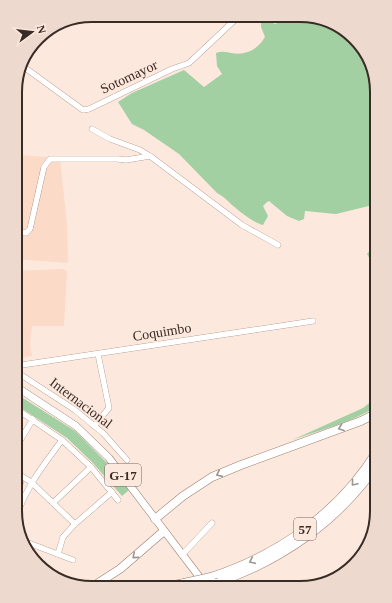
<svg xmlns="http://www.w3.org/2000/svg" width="392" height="603" font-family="Georgia,serif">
<rect width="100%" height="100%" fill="#fde8dd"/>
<!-- built -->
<g fill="#fcdac8">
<path d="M20,155l40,3 7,66 1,39 -53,-4 1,-61z"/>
<path d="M64,269l3,3 -3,54h-32l-2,17 2,13 -17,3v-88z"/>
</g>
<!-- green -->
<g fill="#a2d0a2">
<path d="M282,16h33l32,15 24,31 6,30v112l-41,10 -31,-3 -1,8 -5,2 -12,-5 -18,-15 -2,1 -4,4 5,10 -5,9c-9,-2 -23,-13 -31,-20 -5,-5 -9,-9 -15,-12l-38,-39 -35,-24 -12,-6 -14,-22 14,-9 52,-23 20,17 18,-13 -5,-8 -1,-13c5,-2 10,-1 15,0 15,3 27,-4 34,-16l-4,-10v-7l15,4z"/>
<path d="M377,242v30l-10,-18z"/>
<path d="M15,393l60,38 32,32 22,27 -7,6 -30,-34 -25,-24 -52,-34z"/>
<path d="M377,397v9c-24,16 -57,24 -85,34l71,-32z"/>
<path d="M15,476l9,6 -4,14 -5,-2z"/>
</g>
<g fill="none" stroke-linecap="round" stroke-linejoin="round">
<!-- minor casing -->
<g stroke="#9c7d6c" stroke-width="6">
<g id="minor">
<path d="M24,67l59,43 6,-1 83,-40 17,-6 50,-47"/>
<path d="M92,129l18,10 30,11 10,6 92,69 36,20"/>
<path d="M16,155h1"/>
<path d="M15,232l11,1 4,-4 14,-62 6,-8h68l8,1 24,-4"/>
<path d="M15,290l4,4 1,8 -5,64"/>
<path d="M15,366l298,-45"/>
<path d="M15,371l60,39 28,23 24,27"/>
<path d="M15,408l47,32 29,27 27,33"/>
<path d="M94,426l15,-18 -11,-54"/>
<path d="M15,449l18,-30"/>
<path d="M15,472l16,10 44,42"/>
<path d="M15,498l7,2"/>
<path d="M53,503l38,-36"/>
<path d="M16,517c11,-32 27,-51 46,-77"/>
<path d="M21,540l52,20"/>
<path d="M58,554l5,-17 12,-13 37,-32"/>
<path d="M182,555l30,-32"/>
</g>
</g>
<!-- major casing -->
<g stroke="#9c7d6c" stroke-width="8">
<path id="major" d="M15,386l61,40 33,32 95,125"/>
</g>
<!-- highway casing -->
<g stroke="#9c7d6c" stroke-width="9">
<g id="highway">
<path d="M155,519l28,-23 29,-19 29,-12 120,-44 16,-8"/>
<path d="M211,577c67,-22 128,-64 166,-126"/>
<path d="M219,582c64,-22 120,-62 158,-117"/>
<path d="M92,587l28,-18 44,-38"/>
<path d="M160,588l24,-5"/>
</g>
</g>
<!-- minor -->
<use href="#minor" stroke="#fff" stroke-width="5.5"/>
<!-- major -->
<use href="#major" stroke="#fff" stroke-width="7"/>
<!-- highway -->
<use href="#highway" stroke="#fff" stroke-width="8"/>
<!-- highway-bridge casing -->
<g stroke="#9c7d6c" stroke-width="9" stroke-linecap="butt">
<g id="highway-bridge">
<path d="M184,583l27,-6"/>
<path d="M198,588l21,-6"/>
</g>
</g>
<!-- highway-bridge -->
<use href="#highway-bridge" stroke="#fff" stroke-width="8"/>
</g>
<!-- one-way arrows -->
<defs><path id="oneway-chevron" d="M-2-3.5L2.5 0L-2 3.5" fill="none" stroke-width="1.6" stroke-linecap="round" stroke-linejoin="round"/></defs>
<g stroke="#9c9692">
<use href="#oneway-chevron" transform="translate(341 428) rotate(160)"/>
<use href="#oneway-chevron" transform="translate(219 474) rotate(156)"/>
<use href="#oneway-chevron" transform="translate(354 483) rotate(130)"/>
<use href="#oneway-chevron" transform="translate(135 556) rotate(140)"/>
<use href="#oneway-chevron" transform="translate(252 561) rotate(155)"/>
</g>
<g text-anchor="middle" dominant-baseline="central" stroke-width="3.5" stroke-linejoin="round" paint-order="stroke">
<!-- shield labels -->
<g fill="#fde8dd" stroke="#74645c" stroke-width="1">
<rect x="105" y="464" width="36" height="22" rx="3"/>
<rect x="294" y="518" width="22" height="22" rx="3"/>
</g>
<g font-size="13" font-weight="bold" fill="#392c25">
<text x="123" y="475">G-17</text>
<text x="305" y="529">57</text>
</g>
<!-- street labels -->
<g font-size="14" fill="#392c25" stroke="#fde8dd">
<text transform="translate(129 77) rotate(-25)">Sotomayor</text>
<text transform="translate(162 332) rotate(-9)">Coquimbo</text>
<text transform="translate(81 403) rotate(37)">Internacional</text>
</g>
</g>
<!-- crop -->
<path d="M0 0H392V603H0ZM92 22H300A70 70 0 0 1 370 92V511A70 70 0 0 1 300 581H92A70 70 0 0 1 22 511V92A70 70 0 0 1 92 22Z" fill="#edd9ce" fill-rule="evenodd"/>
<path fill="none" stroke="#392c25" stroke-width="2" d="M92 22H300A70 70 0 0 1 370 92V511A70 70 0 0 1 300 581H92A70 70 0 0 1 22 511V92A70 70 0 0 1 92 22Z"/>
<!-- north arrow -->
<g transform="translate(32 32) rotate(75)" stroke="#fde8dd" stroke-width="3" paint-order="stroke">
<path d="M0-3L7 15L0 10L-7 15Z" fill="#392c25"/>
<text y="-6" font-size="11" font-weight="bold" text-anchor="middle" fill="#392c25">N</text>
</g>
</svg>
